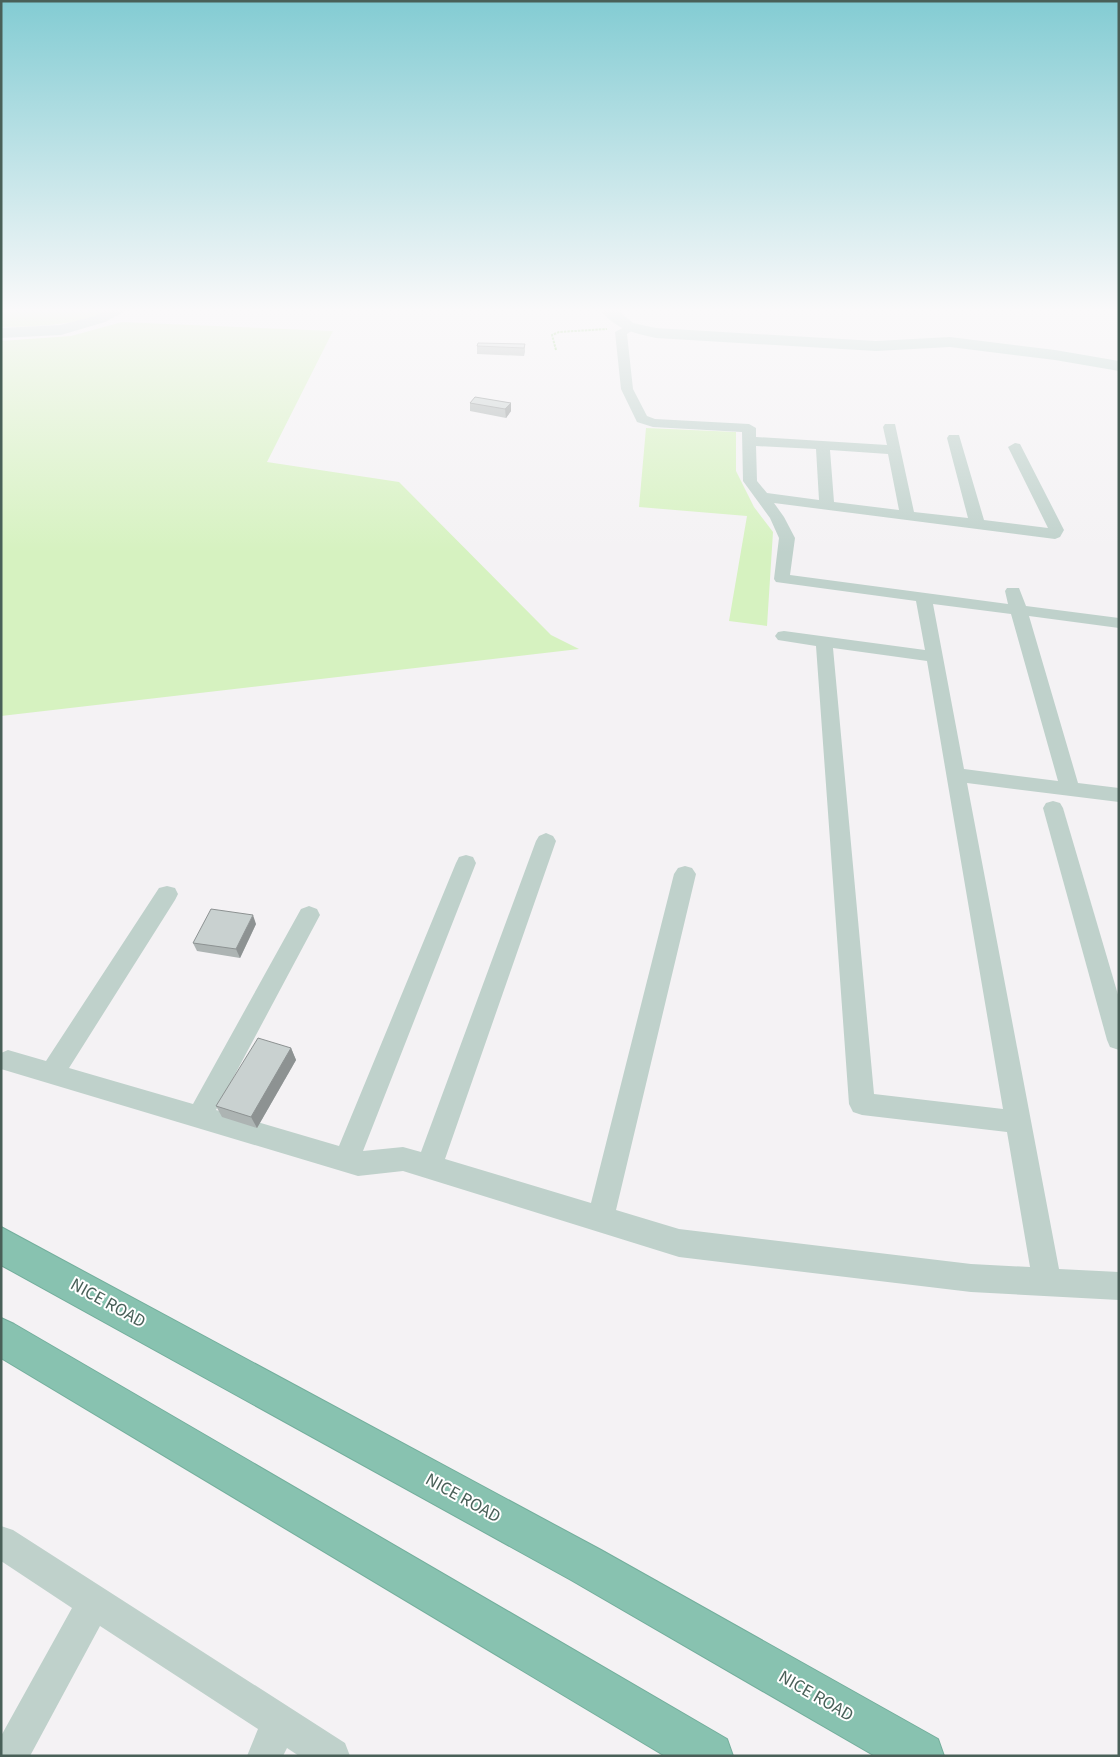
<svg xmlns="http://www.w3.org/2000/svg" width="1120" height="1757" font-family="'Source Sans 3',sans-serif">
<rect width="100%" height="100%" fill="#f4f2f4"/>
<!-- green -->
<g fill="#d6f2c0">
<path d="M1,307h117c-39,19 -75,19 -117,20z"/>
<path d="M122,322l211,9 -66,131 132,20 152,153 28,14 -578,67v-375l70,-5z"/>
<path d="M646,428l90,4v39l18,36 19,25 -6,94 -38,-5 18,-105 -108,-9z"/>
</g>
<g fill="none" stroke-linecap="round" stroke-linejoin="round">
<!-- highway casing -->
<g stroke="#73ae9c" stroke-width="2">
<g id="highway">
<path d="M1,1227l600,323 337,189 6,17h-69l-304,-176 -570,-315z"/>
<path d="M1,1318l13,6 713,415 6,17h-68l-664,-398z"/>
</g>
</g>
<!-- path -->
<path stroke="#93d177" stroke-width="2" stroke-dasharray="2.5 1" stroke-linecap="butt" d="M556,350l-4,-15 7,-3 48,-3"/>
<!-- street -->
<g fill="#bfd1cb" fill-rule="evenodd">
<path d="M630,324l6,4 -9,6 6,55 14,27 8,3 94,5 7,4v9l131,8 -4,-18 2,-3h10l19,88 54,6 -21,-80 2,-3h10l25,85 64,8 -40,-81 7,-4 5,1 44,86 -4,7 -5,2 -281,-36 10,14 11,21 -5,37 218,29 -3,-13 2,-3h12l7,18 93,12v10l-90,-12 49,167 41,5v14l-152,-19 92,486 60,3v28l-148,-8 -292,-35 -276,-86 -45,5 -357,-107v-16l7,-3 38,11 113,-173 8,-2 8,2 3,6 -3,6 -106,168 124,36 108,-195 8,-3 8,3 3,6 -104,195 123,36 117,-283 3,-6 7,-2 7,2 3,6 -113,288 40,-4 18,5 115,-311 3,-5 7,-3 7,3 3,5 -111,318 146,44 83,-329 4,-6 7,-2 7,2 4,6 -80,336 63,19 292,35 59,3 -23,-135 -145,-17 -9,-3 -4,-8 -33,-458 -38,-6 -3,-4 3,-4 6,-1 141,19 -9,-49 -140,-19 -2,-3 5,-41 -9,-20 -27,-37 -1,-49 -89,-5 -16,-5 -16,-33 -6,-57zM756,446l60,3 3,51 -52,-7 -10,-12zM830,450l58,4 11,56 -65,-8zM933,604l78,10 47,167 -94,-12zM833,648l94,13 76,448 -129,-15z"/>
<path d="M1053,801l7,2 3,5 56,190v52l-9,-3 -3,-7 -64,-232 3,-5z"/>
<path d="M1,1526l12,4 332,213 5,13h-51l-12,-8 -4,8h-36l11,-27 -158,-103 -70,130h-29v-20l71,-128 -71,-47z"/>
</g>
<!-- secondary -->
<g fill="#bfd6cf" fill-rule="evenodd">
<path d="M113,307h20l-28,15 -44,13 -60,3v-10l59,-3 35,-9z"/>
<path d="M598,307h16l19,16 23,5 220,13 74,-4 105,13 64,11v10l-64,-11 -105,-13 -74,4 -220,-13c-24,-5 -43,-10 -58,-31z"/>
</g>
<!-- highway -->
<use href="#highway" fill="#88c2b0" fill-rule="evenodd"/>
</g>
<!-- wall -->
<g fill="#adb4b3">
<path d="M525,344v8l-1,4 -47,-2v-8z"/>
<path d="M470,403h41v8l-5,7 -36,-7z"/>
<path d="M256,924l-16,34 -43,-7 -4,-8z"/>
<path d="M291,1048l5,12 -39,68 -35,-11 -6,-11z"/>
</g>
<!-- shaded-wall -->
<g fill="#8d9292">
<path d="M511,403v8l-5,7 -1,-9z"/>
<path d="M253,915l3,9 -16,34 -4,-9z"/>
<path d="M291,1048l5,12 -39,68 -6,-11z"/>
</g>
<!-- building -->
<g fill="#c9d1d0" stroke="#8d9292">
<path d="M478,343l47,1 -1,4 -47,-2z"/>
<path d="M475,397l36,6 -6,6 -35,-6z"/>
<path d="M211,909l42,6 -17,34 -43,-6z"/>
<path d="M258,1038l33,10 -40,69 -35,-11z"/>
</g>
<!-- sky -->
<linearGradient id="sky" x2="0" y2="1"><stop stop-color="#83ccd3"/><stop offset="0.56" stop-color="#faf9fa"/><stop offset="1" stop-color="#faf9fa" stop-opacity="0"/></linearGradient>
<rect width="1120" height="553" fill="url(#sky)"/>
<g text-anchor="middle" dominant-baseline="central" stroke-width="4" stroke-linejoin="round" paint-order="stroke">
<!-- near-street labels -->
<g font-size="18" fill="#496058" stroke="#fff">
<text transform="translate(108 1303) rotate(29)">NICE ROAD</text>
<text transform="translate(463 1498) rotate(29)">NICE ROAD</text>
<text transform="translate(816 1696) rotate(30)">NICE ROAD</text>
</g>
</g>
<!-- border -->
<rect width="1120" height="1757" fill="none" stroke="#496058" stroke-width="5"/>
</svg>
